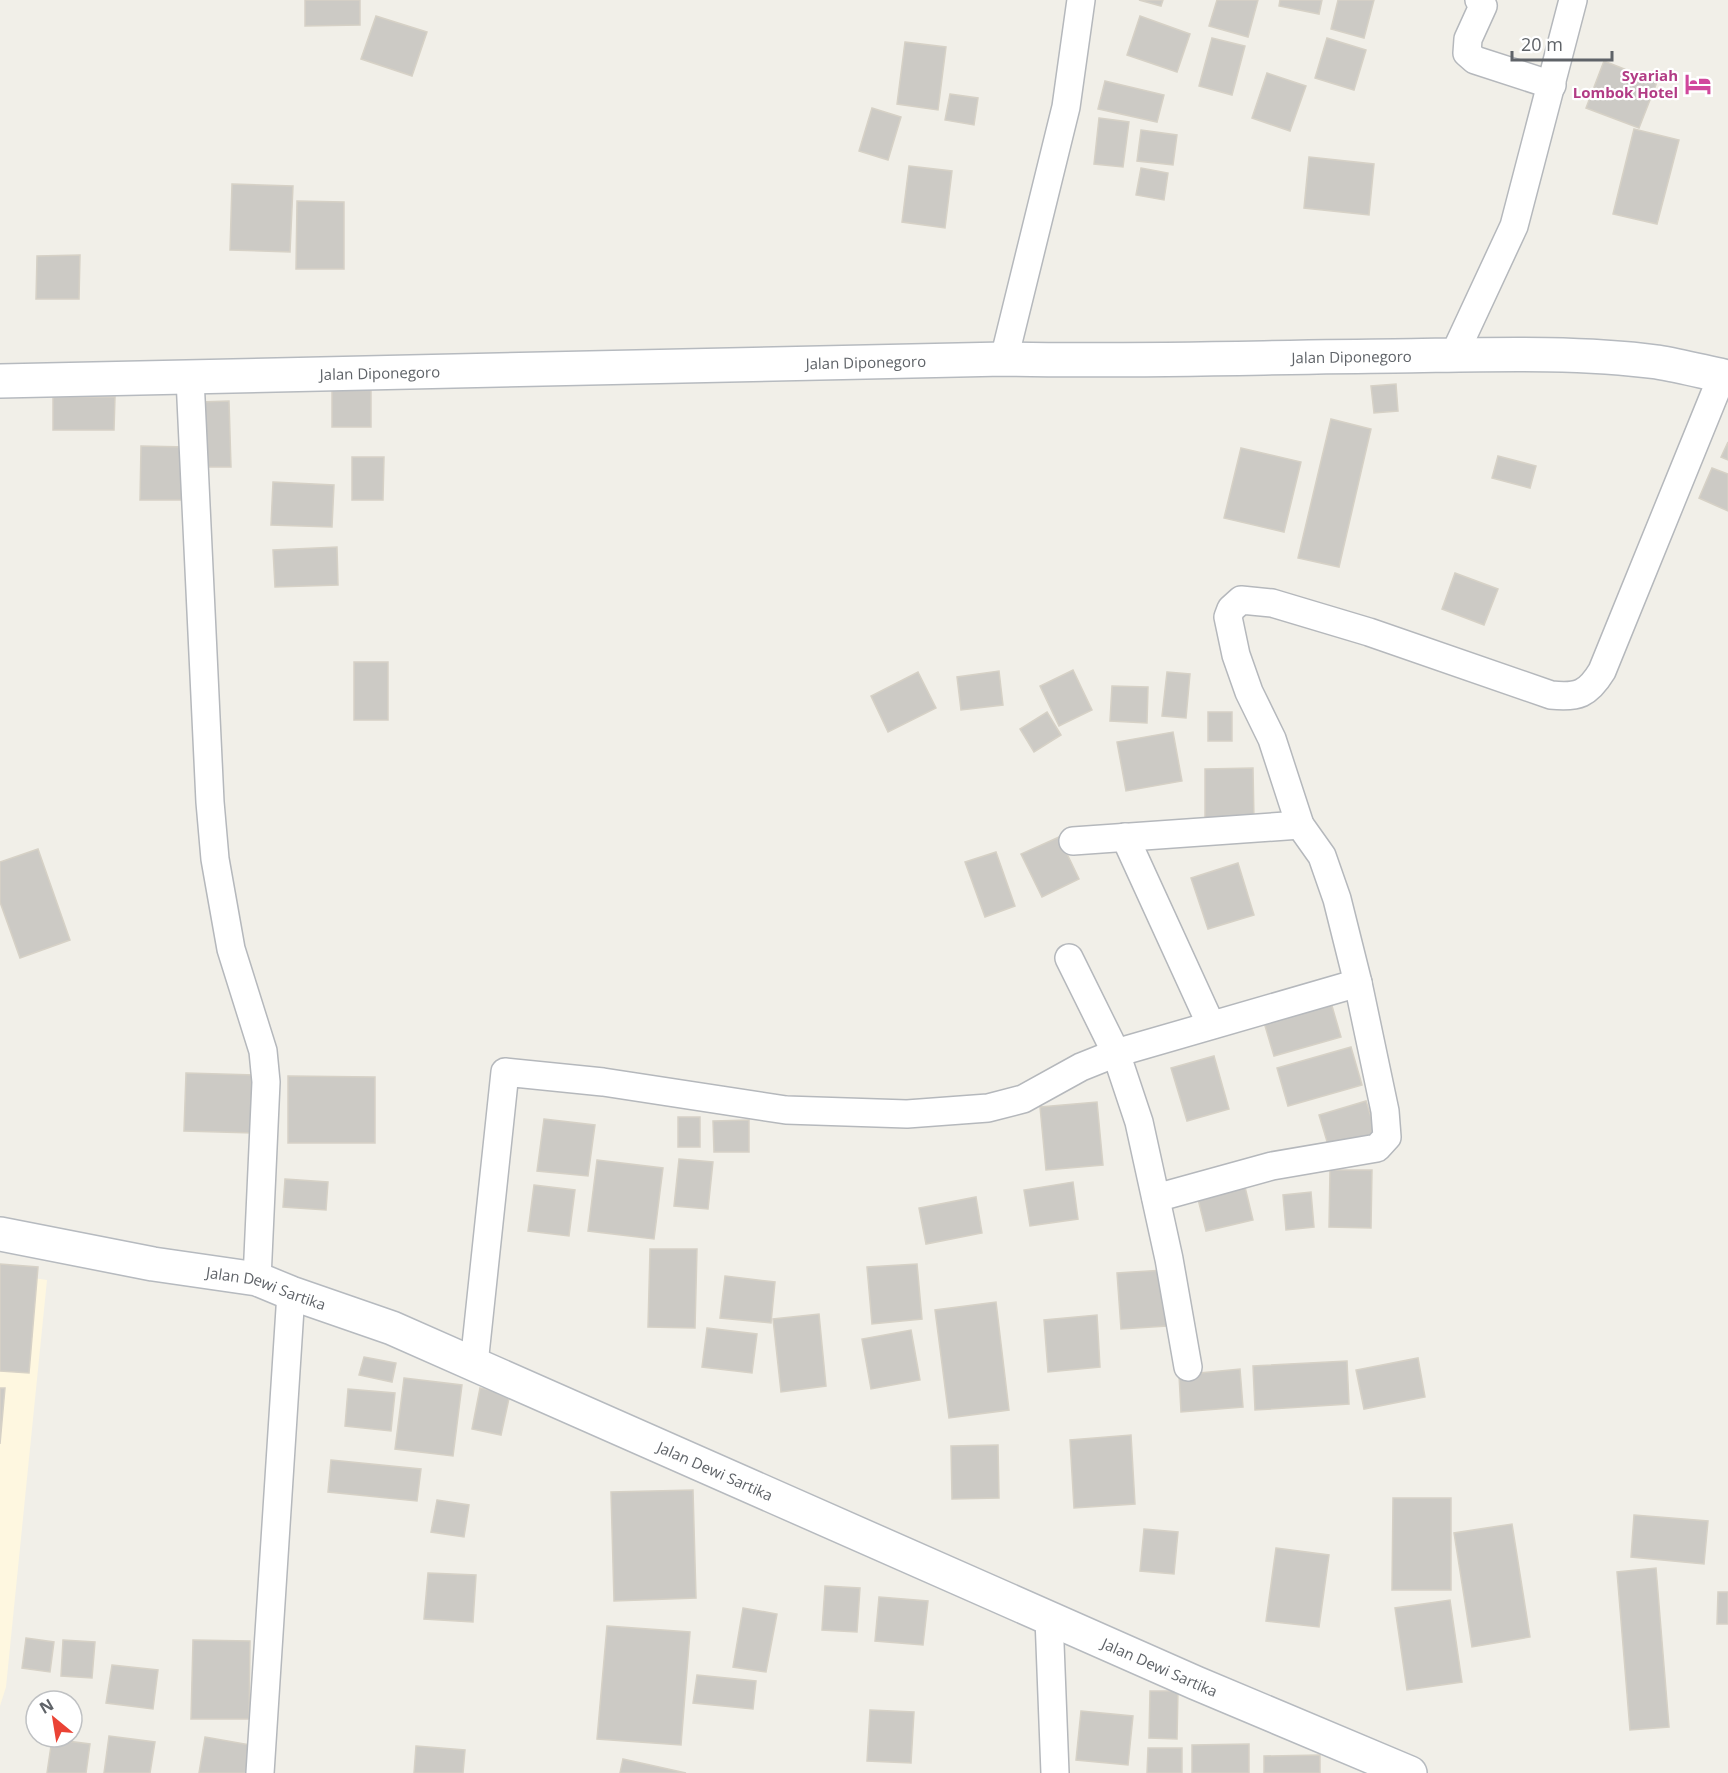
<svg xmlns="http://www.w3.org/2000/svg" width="1728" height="1773" font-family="'Open Sans',sans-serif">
<rect width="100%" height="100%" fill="#f1efe8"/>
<!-- commercial -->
<path fill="#fef7e0" d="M0,1273l47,7 -41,407 -6,19z"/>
<!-- building -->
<g fill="#cccac5" stroke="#d6d1c6" stroke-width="1.5">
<path d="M305,0h55v25l-55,1z"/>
<path d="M1139,0h24l-2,6z"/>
<path d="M1217,0h41l-10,37 -39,-11z"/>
<path d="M1280,0h42l-3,14 -40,-8z"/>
<path d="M1338,0h36l-10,38 -33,-9z"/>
<path d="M376,16l51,16 -15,44 -51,-17z"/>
<path d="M1140,16l50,18 -13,38 -50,-17z"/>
<path d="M1212,38l33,8 -13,49 -33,-9z"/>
<path d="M1327,38l39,12 -12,40 -39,-12z"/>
<path d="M905,42l41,5 -8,63 -41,-6z"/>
<path d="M1604,61l53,21 -18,46 -53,-20z"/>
<path d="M1267,73l39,13 -16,45 -38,-13z"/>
<path d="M1105,81l59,14 -7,27 -59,-13z"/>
<path d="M950,94l28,4 -4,27 -29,-5z"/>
<path d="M872,108l29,9 -13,43 -29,-9z"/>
<path d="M1099,118l30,4 -6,45 -29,-3z"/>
<path d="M1634,129l45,11 -22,84 -44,-10z"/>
<path d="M1141,130l36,5 -4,30 -36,-4z"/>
<path d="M1309,157l65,7 -5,51 -65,-7z"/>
<path d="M909,166l43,5 -7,57 -43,-6z"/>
<path d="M1141,168l27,5 -4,27 -28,-5z"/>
<path d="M232,184l61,2 -3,66 -60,-2z"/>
<path d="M297,201l47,1v67h-48z"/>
<path d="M80,255l-1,44h-43l1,-43z"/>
<path d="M1396,384l2,27 -24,2 -3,-27z"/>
<rect x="332" y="389" width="39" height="38"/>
<path d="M53,397h62l-1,33h-61z"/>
<path d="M229,401l2,66h-30l-2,-65z"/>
<path d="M1331,419l40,10 -32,138 -41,-9z"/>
<path d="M1728,442v18l-7,-3z"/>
<path d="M141,446l46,1 -1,53h-46z"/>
<path d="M1241,448l60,14 -17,70 -60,-14z"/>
<path d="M1498,456l38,10 -6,22 -38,-10z"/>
<path d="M352,457h32l-1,43h-31z"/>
<path d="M1712,468l16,6v37l-29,-13z"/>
<path d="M273,482l61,3 -2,42 -61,-2z"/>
<path d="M337,547l1,38 -63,2 -2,-37z"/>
<path d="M1455,573l43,16 -14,36 -42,-16z"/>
<rect x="354" y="662" width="34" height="58"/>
<path d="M1073,670l19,40 -33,16 -19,-40z"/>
<path d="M999,671l4,34 -42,5 -4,-33z"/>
<path d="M918,672l18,36 -48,24 -17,-36z"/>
<path d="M1167,672l23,2 -4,44 -24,-2z"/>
<path d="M1112,686l36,1 -1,36 -37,-2z"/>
<path d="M1047,712l14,23 -27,17 -14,-23z"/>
<rect x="1208" y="712" width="24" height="29"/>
<path d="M1173,732l9,49 -56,10 -9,-49z"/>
<path d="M1253,768l1,53 -49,1v-53z"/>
<path d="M1059,837l20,42 -37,18 -21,-43z"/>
<path d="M38,849l32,91 -50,18 -20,-56v-40z"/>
<path d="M996,852l19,54 -30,11 -20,-55z"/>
<path d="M1238,863l16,52 -46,14 -17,-51z"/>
<path d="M1330,999l11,38 -67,19 -11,-37z"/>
<path d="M1351,1047l11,38 -74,21 -11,-38z"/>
<path d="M1214,1056l15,53 -42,12 -16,-53z"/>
<path d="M186,1073l70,2 -3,58 -69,-2z"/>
<path d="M288,1076l87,1v66h-87z"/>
<path d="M1366,1101l10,32 -47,15 -10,-33z"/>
<path d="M1097,1102l6,63 -57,5 -6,-63z"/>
<rect x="678" y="1117" width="22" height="30"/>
<path d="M544,1119l51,6 -7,51 -51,-5z"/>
<path d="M749,1120v32h-35l-1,-31z"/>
<path d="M679,1159l34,3 -5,47 -34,-3z"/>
<path d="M597,1160l66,8 -9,71 -66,-8z"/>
<path d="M1330,1170h42l-1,58 -42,-1z"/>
<path d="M285,1179l43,3 -2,28 -43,-3z"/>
<path d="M1073,1182l5,37 -48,7 -6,-36z"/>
<path d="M534,1185l41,5 -6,46 -41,-5z"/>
<path d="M1245,1187l8,33 -47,11 -8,-32z"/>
<path d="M1311,1192l3,35 -28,3 -3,-35z"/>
<path d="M976,1197l6,36 -56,11 -7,-36z"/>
<path d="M650,1249h47l-2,79 -47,-1z"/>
<path d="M0,1264l38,3 -9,106 -29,-2z"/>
<path d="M917,1264l5,55 -50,5 -5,-57z"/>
<path d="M1164,1270l3,56 -46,3 -4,-56z"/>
<path d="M725,1276l50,6 -4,41 -51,-5z"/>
<path d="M996,1302l13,108 -60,8 -14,-108z"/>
<path d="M819,1314l7,72 -45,6 -8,-73z"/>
<path d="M1097,1315l3,52 -52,5 -4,-52z"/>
<path d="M707,1328l50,6 -5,39 -50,-6z"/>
<path d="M911,1330l9,50 -49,9 -9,-50z"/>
<path d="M364,1357l32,6 -4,19 -33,-7z"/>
<path d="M1418,1358l7,39 -61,12 -8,-39z"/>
<path d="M1347,1361l2,43 -94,6 -2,-44z"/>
<path d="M1240,1369l3,38 -62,5 -2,-37z"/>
<path d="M404,1378l58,7 -9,71 -58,-7z"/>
<path d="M0,1388h5l-5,56z"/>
<path d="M480,1388l30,6 -9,41 -29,-6z"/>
<path d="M348,1389l47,4 -4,38 -46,-5z"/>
<path d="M1131,1435l4,69 -61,4 -4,-68z"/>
<path d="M998,1445l1,53 -47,1 -1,-53z"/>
<path d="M331,1460l90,9 -4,32 -89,-9z"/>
<path d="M693,1490l3,108 -82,3 -3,-109z"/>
<path d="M1393,1498h58v92h-59z"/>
<path d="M437,1500l32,5 -5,32 -33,-5z"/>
<path d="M1634,1515l74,6 -4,43 -73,-7z"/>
<path d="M1512,1524l18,113 -58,10 -18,-114z"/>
<path d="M1144,1529l34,3 -4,42 -34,-3z"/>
<path d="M1276,1548l53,7 -10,72 -53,-6z"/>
<path d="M1656,1568l13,159 -39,3 -13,-158z"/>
<path d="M428,1573l48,2 -3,47 -49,-3z"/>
<path d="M825,1586l35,2 -3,44 -35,-2z"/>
<path d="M1718,1592h10v32h-11z"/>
<path d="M879,1597l49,4 -5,44 -48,-4z"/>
<path d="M1450,1600l12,82 -55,8 -12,-82z"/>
<path d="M743,1608l34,6 -11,58 -33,-5z"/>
<path d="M607,1626l83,6 -9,113 -84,-6z"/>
<path d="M26,1638l28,4 -4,30 -28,-4z"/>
<path d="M63,1640l32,2 -3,36 -31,-2z"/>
<path d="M193,1640l57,1 -1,78h-58z"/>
<path d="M112,1665l46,5 -5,39 -47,-6z"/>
<path d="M697,1675l59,6 -3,28 -60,-6z"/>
<path d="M1150,1691h28l-1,48 -28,-1z"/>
<path d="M870,1710l44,2 -3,51 -44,-2z"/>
<path d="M1081,1711l52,5 -5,49 -52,-5z"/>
<path d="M109,1736l46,6 -5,31h-46z"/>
<path d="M205,1737l51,9 -4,27h-53z"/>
<path d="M52,1739l38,5 -4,29h-39z"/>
<path d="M1249,1744v29h-57v-28z"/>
<path d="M416,1746l49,4 -2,23h-49z"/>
<path d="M1148,1748h34v25h-35z"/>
<path d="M1320,1755v18h-56v-17z"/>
<path d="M623,1759l63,14h-66z"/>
</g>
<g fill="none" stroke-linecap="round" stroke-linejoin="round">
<!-- street casing -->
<g stroke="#b5b8bc" stroke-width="30">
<g id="street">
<path d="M1479,0l4,6 -15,33 -1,14 8,7 77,25"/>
<path d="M1454,355l60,-129 59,-226"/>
<path d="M1004,359l62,-252 15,-107"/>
<path d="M190,378l20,424 5,57 16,90 32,102 3,31 -9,197"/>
<path d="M1125,837l86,188"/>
<path d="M1073,841l227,-16"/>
<path d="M1069,958l47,95 23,69 30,137 19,108"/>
<path d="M1156,1198l116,-32 105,-18 10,-11 -2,-26 -27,-128 -21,-84 -15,-43 -22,-31 -28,-86 -23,-47 -13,-37 -8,-38 3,-8 10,-9 31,3 97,29 182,63c27,3 37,-1 51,-24l120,-295"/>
<path d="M474,1364l31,-292 98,10 183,28 121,4 81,-6 35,-9 58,-32 35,-14 242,-70"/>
<path d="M1049,1618l6,155"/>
<path d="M260,1773l31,-480"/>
</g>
</g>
<!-- secondary casing -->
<g stroke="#b6babf" stroke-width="36">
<g id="secondary">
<path id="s1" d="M0,381l1004,-22c130,3 260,-2 390,-3 85,-1 179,-5 263,6 24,4 47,10 71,15"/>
<path id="s2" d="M0,1234l153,30 104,15 34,14 101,35 804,355 214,90"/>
</g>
</g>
<!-- street -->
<use href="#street" stroke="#fff" stroke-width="27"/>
<!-- secondary -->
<use href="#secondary" stroke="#fff" stroke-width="33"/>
</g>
<!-- icons -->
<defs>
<g id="hotel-bare" transform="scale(2.07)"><path d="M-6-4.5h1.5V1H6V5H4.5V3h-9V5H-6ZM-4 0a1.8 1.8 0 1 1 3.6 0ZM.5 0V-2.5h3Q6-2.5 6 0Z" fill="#d1479c" stroke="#fff" stroke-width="2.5" paint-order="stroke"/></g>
</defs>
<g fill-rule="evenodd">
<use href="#hotel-bare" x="1698" y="84"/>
</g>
<g text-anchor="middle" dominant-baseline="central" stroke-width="4.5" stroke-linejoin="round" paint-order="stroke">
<!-- hotel labels -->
<g font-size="15" font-weight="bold" fill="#b23c85" stroke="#fff" text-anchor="end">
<text x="1678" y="75">Syariah<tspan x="1678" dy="17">Lombok Hotel</tspan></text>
</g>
<!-- street labels -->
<g font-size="15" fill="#5f6368" stroke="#fff">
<text stroke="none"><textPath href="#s1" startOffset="1352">Jalan Diponegoro</textPath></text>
<text stroke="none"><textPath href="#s1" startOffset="866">Jalan Diponegoro</textPath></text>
<text stroke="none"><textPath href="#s1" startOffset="380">Jalan Diponegoro</textPath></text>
<text stroke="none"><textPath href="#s2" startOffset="272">Jalan Dewi Sartika</textPath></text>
<text stroke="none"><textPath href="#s2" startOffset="758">Jalan Dewi Sartika</textPath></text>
<text stroke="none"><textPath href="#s2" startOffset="1244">Jalan Dewi Sartika</textPath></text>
</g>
</g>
<!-- north arrow -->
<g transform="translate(54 1719) rotate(330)"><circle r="28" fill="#ffffff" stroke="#bfc1c3" stroke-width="1.5"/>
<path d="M0-4.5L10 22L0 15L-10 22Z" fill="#ea4335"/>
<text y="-9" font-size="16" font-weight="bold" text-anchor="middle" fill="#5f6368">N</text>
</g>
<!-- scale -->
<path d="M1512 51v9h100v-9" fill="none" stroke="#5f6368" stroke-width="3"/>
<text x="1521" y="51" font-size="18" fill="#5f6368" stroke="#ffffff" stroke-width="4.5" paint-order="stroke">20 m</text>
</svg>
